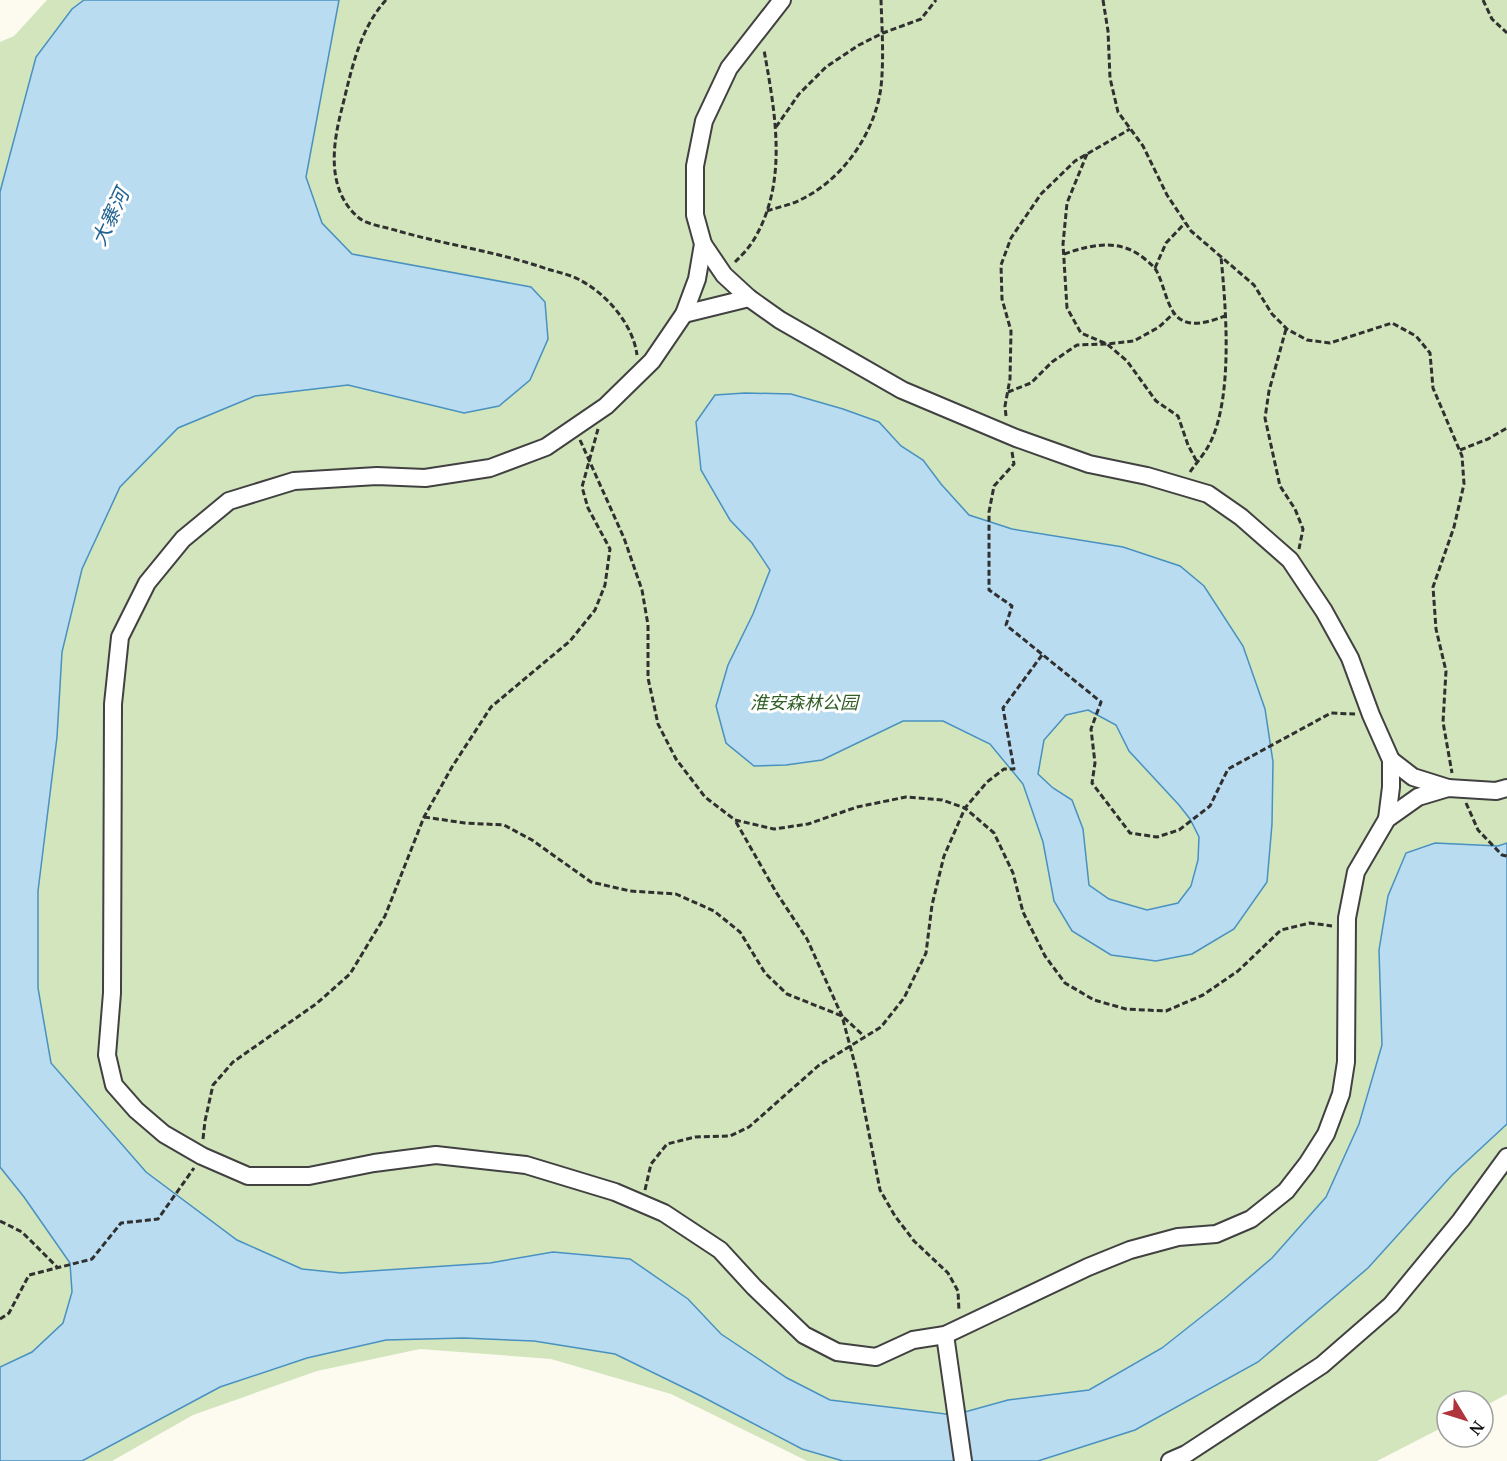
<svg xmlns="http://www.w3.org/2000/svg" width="1507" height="1461" font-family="'Noto Serif','Noto Sans SC',serif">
<rect width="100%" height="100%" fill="#fdfbf0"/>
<!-- green -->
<path fill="#d2e5bd" d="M47,0h1460v1394l-24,13v-6h-36v24l-70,36h-570l-136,-67 -120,-35 -131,-10 -103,22 -124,44 -81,46h-112v-1419l14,-6z"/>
<!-- water -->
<g fill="#badcf0" stroke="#4891c0" stroke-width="1.5" fill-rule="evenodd">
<path d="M84,0h255l-33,177 16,46 30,31 179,33 14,15 3,37 -18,41 -31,26 -35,7 -116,-28 -93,11 -77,32 -58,59 -38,82 -20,83 -5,85 -19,154v97l13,75 95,109 91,68 65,29 39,4 149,-10 63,-11 77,7 58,40 33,35 66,44 43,22 124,15 54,-15 81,-10 73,-42 62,-49 48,-41 54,-61 33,-73 23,-79 -3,-95 9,-54 18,-43 29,-10 63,3 9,-3v281l-55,51 -84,93 -110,94 -123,68 -97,31h-195l-41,-12 -101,-53 -86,-42 -81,-13 -70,-3 -78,2 -79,18 -87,29 -138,74h-82v-94l32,-15 31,-29 9,-31 -2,-29 -46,-66 -24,-30v-975l36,-135 36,-48z"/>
<path d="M745,393l46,1 52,15 36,13 22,24 22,14 18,24 28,31 43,14 111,18 57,19 24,20 39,60 22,63 8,53 -1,62 -5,58 -33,47 -42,25 -36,7 -45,-6 -39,-24 -18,-30 -11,-59 -20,-58 -33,-40 -47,-23h-40l-81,39 -36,5 -32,1 -28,-23 -10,-37 12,-41 25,-51 17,-44 -18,-27 -22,-23 -29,-50 -5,-48 19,-27zM1088,710l28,15 13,26 50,54 11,14 9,18 -1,23 -7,26 -13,17 -31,7 -38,-11 -20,-14 -6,-56 -11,-29 -19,-12 -15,-14 6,-34 22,-25z"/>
</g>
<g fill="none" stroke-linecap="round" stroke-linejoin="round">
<!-- minor casing -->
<g stroke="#414141" stroke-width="20">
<g id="minor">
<path d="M782,0l-53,68 -25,53 -9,45v49l8,29 -6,35 -13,35 -32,47 -46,45 -60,41 -56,21 -65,10 -48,-2 -83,5 -65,20 -46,38 -36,44 -27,54 -7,67 -1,289 -5,62 7,30 22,25 28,24 38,22 46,20h61l65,-13 62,-8 90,10 89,27 49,21 56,37 34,37 50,48 33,17 39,5 37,-17 32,-5 143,-68 42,-17 48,-13 38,-3 35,-15 35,-28 21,-27 19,-30 15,-40 5,-32 1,-144 9,-46 31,-53 31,-22 30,-9 48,3 11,-3"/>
<path d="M703,244l21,31 25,23 31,22 122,70 114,48 73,26 58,12 61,18 33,23 49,43 34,51 26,47 21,57 20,45v27l-4,32"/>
<path d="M684,314l65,-16"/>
<path d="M1391,760l22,17 35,11"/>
<path d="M945,1335l18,126"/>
<path d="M1170,1461l16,-7 136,-89 69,-60 70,-85 46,-63"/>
</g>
</g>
<!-- path -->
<g stroke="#303030" stroke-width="3" stroke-dasharray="6 3" stroke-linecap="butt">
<path d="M386,0c-28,31 -35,73 -45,112 -9,36 -14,79 18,106 9,7 27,9 39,13 49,14 101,21 149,38 10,3 21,5 31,10 28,14 55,45 59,76"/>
<path d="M1103,0l5,31 2,47 8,34 25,34 24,49 24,36 63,54 18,29 15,15 20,11 23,3 62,-20 24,13 14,17 3,35 29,68 2,28 -10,43 -21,60 3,42 10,42 -3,51 9,51"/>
<path d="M1483,0l9,19 15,14"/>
<path d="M776,127l23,-33 27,-27 33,-22 24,-12 38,-14 15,-19"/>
<path d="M1087,154l-20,49 -4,41 4,64 14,25 26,11 20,17 29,40 22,15 10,29 9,17"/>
<path d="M767,211c11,-4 24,-6 35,-12 41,-20 73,-66 79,-112 3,-28 1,-58 0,-87"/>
<path d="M1064,254c29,-10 57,-16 82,6 4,3 7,6 10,10 7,12 10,32 18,43 12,17 35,9 51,3"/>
<path d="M735,262c6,-6 13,-13 18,-21 36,-58 22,-129 11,-191"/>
<path d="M1155,268l11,-25 19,-20"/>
<path d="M1286,329l-17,62 -4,27 15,68 15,23 8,20 -4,20"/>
<path d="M1008,392l23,-9 21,-21 25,-17 30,-1 27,-3 25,-14 14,-13"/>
<path d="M1006,416l-1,-10 5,-27 1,-48 -9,-32 -1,-34 10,-27 30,-44 34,-33 55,-32"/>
<path d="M580,440l44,98 18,52 6,35v53l10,46 18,35 29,38 30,23 39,9 34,-5 49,-17 49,-10 36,3 23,8 29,25 19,40 10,39 22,44 20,27 29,17 32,9 40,2 37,-16 35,-24 43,-41 29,-7 22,3"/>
<path d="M1460,450l28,-11 19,-11"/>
<path d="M1012,452l2,12 -20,22 -5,26v78l23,16 -6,19 95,77 -10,27 4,34 -3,20 38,50 27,4 22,-7 31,-24 18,-37 103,-56 24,1"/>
<path d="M1190,472c7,-10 16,-20 21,-31 22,-47 15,-133 10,-184"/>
<path d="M1466,803l12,27 24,25 5,1"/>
<path d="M424,817l41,6 39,2 28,15 59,42 39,9 46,3 38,17 26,21 25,41 22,21 55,22 22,20"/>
<path d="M736,822l40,70 31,47 35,77 15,56 23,118 15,26 19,25 34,32 10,18 1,20"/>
<path d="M203,1139l2,-18 8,-36 20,-23 83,-58 34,-30 35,-58 39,-99 28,-50 39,-60 79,-66 25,-31 10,-25 5,-36 -22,-41 -6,-21 16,-58"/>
<path d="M645,1190l6,-26 16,-20 28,-7 35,-1 19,-9 69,-61 63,-39 23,-29 22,-45 6,-48 12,-49 21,-48 22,-26 17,-13h10l-11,-61 39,-53"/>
<path d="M0,1221l22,11 35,35"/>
<path d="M0,1319l9,-6 20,-38 63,-16 29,-36 37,-4 36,-51"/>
</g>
<!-- minor -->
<use href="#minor" stroke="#fff" stroke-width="16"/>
</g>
<g text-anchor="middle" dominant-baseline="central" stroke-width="6" stroke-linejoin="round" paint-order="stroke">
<!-- park labels -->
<g font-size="18" font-style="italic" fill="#315f25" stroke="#fff">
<text x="804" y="702">淮安森林公园</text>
</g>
<!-- water labels -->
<g font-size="20" font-style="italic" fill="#236493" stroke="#fff">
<text transform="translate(110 217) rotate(-65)">大寨河</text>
</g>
</g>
<!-- north arrow -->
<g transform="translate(1465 1419) rotate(128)"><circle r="28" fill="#ffffff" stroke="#9f9f9f" stroke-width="1.5"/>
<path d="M0-4.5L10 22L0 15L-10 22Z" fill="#b0343b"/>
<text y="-9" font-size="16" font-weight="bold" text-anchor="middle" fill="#0e0e0e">N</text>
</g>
</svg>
